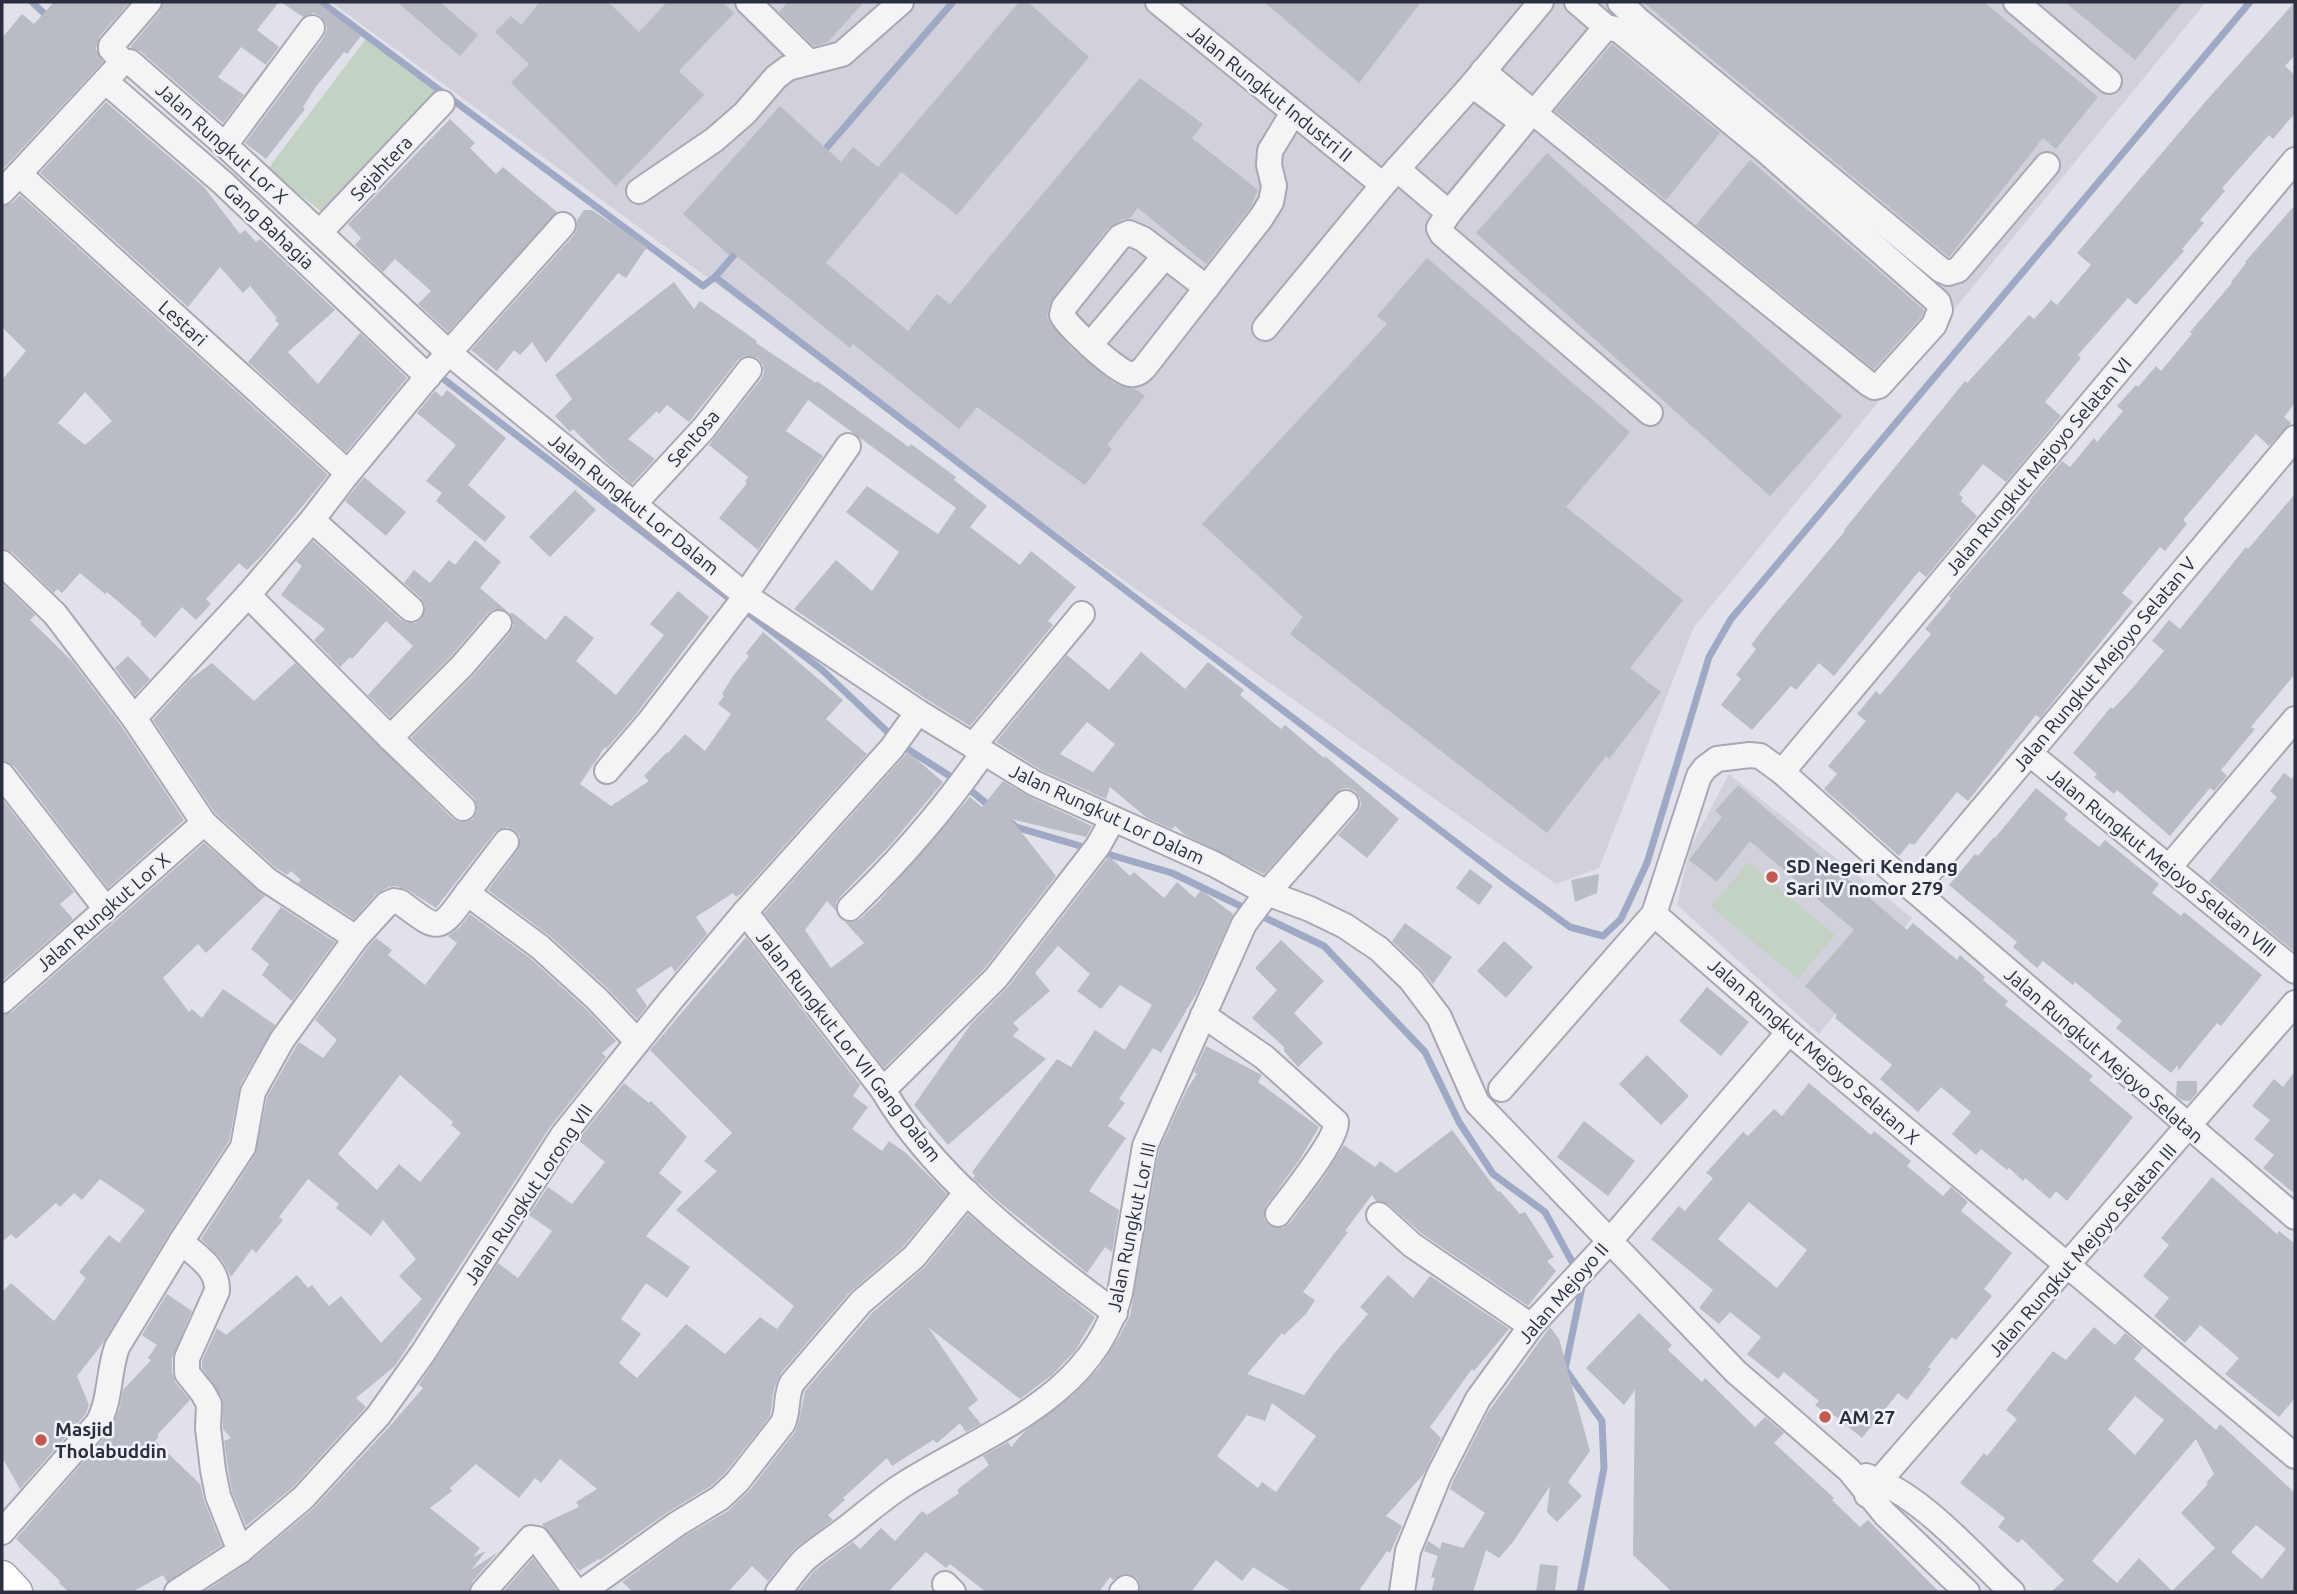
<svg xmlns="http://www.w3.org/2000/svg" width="2297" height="1594" font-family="Ubuntu,sans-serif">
<rect width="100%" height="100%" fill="#e1e2e9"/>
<!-- built -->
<g fill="#d0d1da">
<path d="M331,2h1875l-512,625 -95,241 -43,16 -494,-347z"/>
<path d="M1729,774l183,144 -93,116 -142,-129 13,-57z"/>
</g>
<!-- green -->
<g fill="#c3d2c3">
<path d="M368,36l75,56 -118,122 -58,-44z"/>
<path d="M1748,862l87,73 -37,44 -87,-72z"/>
</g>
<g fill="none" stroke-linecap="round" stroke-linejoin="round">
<!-- stream -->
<g stroke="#9fa9c5" stroke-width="7">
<path d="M32,2l17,16"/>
<path d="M321,2l382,284 12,-9 26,-30"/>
<path d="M822,153l131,-151"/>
<path d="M715,277l793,605 62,45 33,9 18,-17 26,-56 62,-206 22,-38 519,-617"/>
<path d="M437,374l384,295 72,68"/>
<path d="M901,745l63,40 28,23"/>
<path d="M1010,822l6,5 156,46 152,73 101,106 34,70 34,52 52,38 31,57"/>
<path d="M1580,1592l24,-124 -2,-47 -37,-52 18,-87"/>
</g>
</g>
<!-- building -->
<g fill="#b9bbc5" fill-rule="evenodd">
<path d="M54,2h76l-31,35 -3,12 7,13 -101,108v-132l20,-24 12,10z"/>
<path d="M163,2h116l-22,28 22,17 -13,18 -25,-18 -23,30 26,18 -21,28 -83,-72 -10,-4 30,-35z"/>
<path d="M281,2h36l44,34 -14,18 -3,-2 -29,36 -12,19 2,2 -39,50 -21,-16 79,-106 3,-8 -2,-7 -5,-6 -7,-3 -10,4z"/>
<path d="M397,2h43l38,33 -18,21z"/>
<path d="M540,2h68l31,30 28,-30h56l11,11 -55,58 25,24 -88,91 -105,-103 18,-19 -34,-32 16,-16 10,9z"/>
<path d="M788,2h76l-36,40 -14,4 -35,-34z"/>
<path d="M1019,2h9l61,55 -132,158 -56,-43 -75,91 82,68 29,-37 13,10 190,-226 63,46 -11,14 66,52 -8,18 -44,56 -68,-56 -8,10 -7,1 -15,9 -58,75 -3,14 3,6 22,26 43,35 20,5 10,7 -38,49 5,4 -27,36 -108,-78 -18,22 -106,-85 -3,4 -118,-96 -3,3 -46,-41 97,-108 61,56 12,-15 25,20z"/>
<path d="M1264,2h157l-62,81z"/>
<path d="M1643,2h341l114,95 -42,52 -13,-11 -94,119z"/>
<path d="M2065,2h118l-48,58z"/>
<path d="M2295,2v53l-10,11 10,9v38l-22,26 -4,-4 -47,53 3,3 -25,29 4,3 -22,26 2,2 -48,54 -8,-7 -50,57 3,3 -36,44 16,14 -55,66 -23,-18 -24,30 4,4 -2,3 16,15 -51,61 -7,-6 -85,105 -15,-13 -23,27 -5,-4 -39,44 -31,-25 20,-26 -5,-4 20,-26 -5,-4 20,-26 74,-88 -1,-1 121,-149 2,2 62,-68 5,4 17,-19 6,5 34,-40 -14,-12 129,-152z"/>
<path d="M1612,44l108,89 -54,67 -111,-89z"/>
<path d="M106,102l98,85 36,47 5,-4 11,12 4,-3 75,71 -47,42 30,32 42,-51 47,45 -61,74 -98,-90 31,-38 -4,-4 2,-2 -27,-32 -7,7 -23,-26 -32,40 -148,-134z"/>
<path d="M450,119l25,24 -5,5 26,26 7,-7 54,45 -109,120 -30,-28 13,-13 -36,-32 -12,13 -28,-27 6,-7 -13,-14z"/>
<path d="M1547,153l295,263 -72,80 -294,-263z"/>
<path d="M1750,160l174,150 -3,7 -47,52 -178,-144z"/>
<path d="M20,195l308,280 -64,78 -17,17 -8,-7 -33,36 5,5 -15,16 -14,-13 -27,31 -15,-14 2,-2 -35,-30 -2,2 -25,-21 -18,20 -5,-4 -3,4 -42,-41 -10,-3v-169l24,-29 -24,-24v-121l10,-3zM85,392l27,29 -27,24 -27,-22z"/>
<path d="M2295,205v198l-11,14 7,6 -22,23 -13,-12 -73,86 4,4 -22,27 -5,-4 -38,46 11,9 -93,116 -4,-3 -68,86 -11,-9 -43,53 -4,-2 -11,13 -75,-67 13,-15 -9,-8 38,-45 -9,-7 19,-23 4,4 51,-61 -6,-5 26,-31 -2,-2 81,-94 -1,-1 33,-40 8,6 24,-29 3,4 26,-31 -6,-5 19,-21 2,2 18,-21 5,5 31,-37 -2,-2 42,-49 -1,-1 15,-19 -1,-1z"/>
<path d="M584,210h8l55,37 -21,31 -8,-5 -72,90 -14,-21 -12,13 -6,-5 -17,21 -26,-21 103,-115 3,-6v-9z"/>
<path d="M1427,258l203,174 -64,75 117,93 -53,68 31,24 -52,67 -3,-3 -59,77 -257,-199 13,-17 -101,-93 185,-200 -10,-8z"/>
<path d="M674,282l20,27 6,-8 57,40 -1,2 60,40 1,-2 92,66 2,-3 45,33 -2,3 33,26 -17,21 50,38 11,-14 45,36 -28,34 5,4 -9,11 -74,90 -44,-27 -132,-90 42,-49 36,31 27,-39 -53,-40 21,-26 71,48 18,-26 -148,-108 -22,31 37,25 -65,94 -39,-32 28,-35 -2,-1 3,-5 -39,-32 52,-66 3,-6 -1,-8 -5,-7 -14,-2 -6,4 -49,62 -22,-17 -8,9 -2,-3 -29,28 27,20 -23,25 -27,-23 -32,-32 -3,3 -15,-16 17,-17 -17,-24z"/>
<path d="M447,390l59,48 -38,47 38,32 -21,25 -49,-41 6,-8 -16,-12 30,-36 -39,-32 18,-22 7,6z"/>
<path d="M364,477l42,35 -20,24 -41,-35z"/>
<path d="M575,490l21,20 -46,47 -21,-20z"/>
<path d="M2295,494v180l-44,53 4,2 -34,41 6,6 -13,15 -4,-3 -40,48 -53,-46 -3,4 -20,-17 3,-3 -24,-21 38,-46 2,2 16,-17 35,-41 -12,-10 17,-21 11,9 66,-82 2,2z"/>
<path d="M475,540l26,22 -21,26 27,23 -12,-2 -7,4 -37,43 -61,61 -22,-22 45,-49 -27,-25 -34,38 -2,-2 -10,10 -26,-27 11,-11 -44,-34 21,-29 -6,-5 17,-20 88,79 6,3h8l7,-5 3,-13 -4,-7 -17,-15 10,-13 16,13 19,-23 6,5z"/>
<path d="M2,583l33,32 -5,5 42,41 50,66 62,93 -76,68 -94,-122 -12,-6z"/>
<path d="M678,591l31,26 -72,96 -31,36 -1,-2 -25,37 31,22 38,-25 -5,-5 23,-24 1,1 17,-19 20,17 26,-37 -13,-10 6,-8 -2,-2 11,-18 16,-20 -3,-3 17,-21 80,68 -17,19 41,35 -126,140 -5,3 -3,-4 -37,24 11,17 -32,38 -4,-6 -35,24 11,16 -10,13 -30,-31 -57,-52 -62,-46 30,-40 2,-13 -6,-7 -7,-3 -12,5 -59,76 -28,-18 -12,-4 -7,1 -13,7 -22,25 -56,-36 3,-3 -10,-9 -4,4 -11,-7 -61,-55 -62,-93 36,-40 23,-17 42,38 41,-38 158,156 6,3h7l7,-3 4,-7v-7l-3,-7 -63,-60 62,-62 37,-43 4,-8 -4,-12h3l33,27 19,-25 29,23 -18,23 40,34 48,-60 -14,-11z"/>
<path d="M1141,652l44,37 23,-27 36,28 -4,5 41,34 4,-4 39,33 1,-2 74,63 -32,39 -29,-23 19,-22 4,-8 -1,-7 -5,-7 -7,-3 -7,1 -77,85 -79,-39 -10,-9 -3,3 -25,-11 -37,-31 -4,12 -65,-29 -45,-28 71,-87 42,35zM1087,722l28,22 -22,28 -33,-18z"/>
<path d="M128,656l22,23 -15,16 -20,-27z"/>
<path d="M908,752l35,30 -51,61 -52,54 -4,6v8l-9,-10 -22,29 26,38 33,-25 -19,-21h8l7,-3 19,-18 91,-104 12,10 21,-26 25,15 64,30 -6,11 -75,-18 45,57 -71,92 -101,100 -120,-155z"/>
<path d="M2284,773l8,6 3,-5v178l-86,-71 68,-84 -7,-6z"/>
<path d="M1738,785l169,145 6,-7 44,37 3,-5 25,22 -2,3 25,21 -3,4 88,71 -4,4 44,37 -66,84 -11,-10 -6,8 -25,-21 -2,3 -14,-13 -2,2 -26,-21 -5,6 -24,-21 19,-22 -30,-25 -23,25 -38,-33 12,-14 -57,-47 2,-3 -32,-29 49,-56 -104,-89 -33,41 -28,-22 33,-43 -7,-6z"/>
<path d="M2036,788l32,26 -4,5 35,28 6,-7 54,44 -7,9 29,23 3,-4 78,63 -41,51 -4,-3 -39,48v-6l-7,8 -55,-45 6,-7 -47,-39 -2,3 -30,-24 -6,7 -24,-21 4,-5 -68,-57 26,-31 3,2 16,-19 1,1z"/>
<path d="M2,799l72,93 -14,12 13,15 -71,62z"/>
<path d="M204,843l61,53 -59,57 -8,-9 -35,34 26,34 3,-3 10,9 21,-29 52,36 -35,60 -11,56 -57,88 -69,114 -26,33 12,29 -4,10 -65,74 -18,-32v-165l9,-9 43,38 32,-43 -7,-6 30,-37 10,8 26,-33 -45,-31 -18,21 -8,-7 -14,14 -4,-4 -40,36 -5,-5 -9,8v-227l10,-3z"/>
<path d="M1109,856l21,20 4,-4 30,26 13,-16 18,16 6,-8 32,24 -35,77 -37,62 -8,-5 -34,51 6,4 -17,23 18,12 -37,53 30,19 -7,42 -7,-5 -18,26 -89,-72 -25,-23 2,-2 -3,-4 85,-113 14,8 24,-37 30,20 27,-45 -32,-20 -19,24 -24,-18 13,-17 -32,-28 -23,27 15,18 -37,32 6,6 -6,7 33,23 -98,86 -34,-40 57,-81 37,-37z"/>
<path d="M1470,869l23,17 -14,19 -23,-17z"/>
<path d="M1599,874l-2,19 -22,9 -4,-22z"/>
<path d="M281,907l54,35 -43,59 -30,-26 7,-11 -18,-15z"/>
<path d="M470,914l61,45 56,51 29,31 -14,12 4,4 -56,70 -155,239 -39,32 10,9 -73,80 -47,39 -14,-34 -4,-24 -4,-27 7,-3 -8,-9 -1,-31 -20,-30v-7l15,-33 9,7 71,-60 11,13 4,-3 17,21 12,-10 40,47 41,-44 -23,-23 17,-17 -33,-39 -12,16 -35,-28 3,-4 -31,-25 -29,38 4,3 -27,33 -4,-4 -21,28 -9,-17 -21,-21 54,-84 12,-58 28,-49 4,-6 24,16 14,-18 -22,-20 53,-73 8,-9 16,12 -4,5 37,30 32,-42 -9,-7 12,-9zM400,1075l53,47 -2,3 10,8 -41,49 -21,-18 -22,26 -39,-36z"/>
<path d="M1405,923l47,34 -19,27 -12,-15 -29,-28z"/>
<path d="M746,937l114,148 -7,11 15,11 -16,22 30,22 7,-10 17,12 41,41 -44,53 -53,45 -69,81 -7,16 -4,27 -44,56 -15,14 -43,26 -68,48 -1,-1 -20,12 -37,-47 37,-17 -3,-5 21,-13 -37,-30 -19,24 -6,-5 -16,20 -43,-34 -26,24 2,3 -22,17 50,40 -7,9 13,-6 -15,19 27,-18 -26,30 -3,10h-265l45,-30 64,-53 76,-82 34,-39 -4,-3 79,-122 20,15 34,-47 -23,-16 19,-28 24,17 33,-42 -27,-22 46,-57 25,20 2,-2 36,36 -28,36 23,19 -36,44 44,31 -23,31 -21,-15 -25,36 20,15 -22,29 18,15 49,-54 39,30 35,-37 17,12 17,-23 -118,-96 41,-39 -13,-10 28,-28 -82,-83z"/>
<path d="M1281,940l43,41 -30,32 29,30 -25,24 -14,-16v-4l-32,-29 25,-28 -22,-22z"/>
<path d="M1504,941l29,26 -27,31 -29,-27z"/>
<path d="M1707,987l42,35 -28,34 -42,-35z"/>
<path d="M1206,1046l54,28 2,1 -4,7 61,45 -19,32 -34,47 -2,13 6,7 13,2 7,-5 34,-46 20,-32 31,22 5,-6 16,12 56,-43 46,62 2,-1 20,23 5,-2 29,45 -7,4 9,10 -28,35 -107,-73 -33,-29 -12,-3 -4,-6 -27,36 3,1 -45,60 12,8 -9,14 -22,21 -2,-2 -35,41 57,21 29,-40 35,-41 -8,-7 28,-32 25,23 17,-22 79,53 -35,42 -2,-2 -42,58 11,11 -18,37 -37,41 16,10 -12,27 -3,-2 -29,41h-66l-39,-25 -11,14 -26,-21 -25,32h-51v-7l-3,-7 -8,-4h-7l-9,6 -3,-3 -11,15h-113l-36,-28 -4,4 -20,-16 -38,40h-91l18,-22 38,-28 7,7 21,-21 14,13 27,-30 5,4 32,-22 -2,-3 32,-25 -6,-9 25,-14 3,5 14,-16 47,-35 27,-28 20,-31 11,-21 29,-166 28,-61 10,-15 -3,-2zM1272,1403l44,33 -40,56 -14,-10 -4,6 -41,-32 30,-41 18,6z"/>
<path d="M1647,1055l42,41 -28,29 -42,-41z"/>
<path d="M2295,1071v123l-32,-26 11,-13 -20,-16 16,-19 -18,-14 22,-27 9,8z"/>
<path d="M2177,1081h20v12l-7,8 -8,-1 -6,-4z"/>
<path d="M1809,1083l62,52 3,-4 37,30 -4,5 36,30 8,-9 17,15 -7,9 51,42 -28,36 8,7 -36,44 -4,-3 -24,30 3,2 -24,31 -9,-7 -36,45 -28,-23 -3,3 -16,-13 4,-4 -35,-29 -6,7 -31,-25 14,-17 -31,-25 -11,12 -20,-16 14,-18 -62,-51 28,-33 6,5 28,-33 -7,-5 37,-41 5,4 26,-27 8,7zM1749,1202l58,48 -30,38 -59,-49z"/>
<path d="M1584,1121l51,40 -27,35 -51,-39z"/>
<path d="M2212,1177l65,57 2,-3 16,13v154l-16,19 -54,-43 14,-16 -39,-33 -15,18 -31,-27 15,-18 -26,-22 26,-31 -8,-7z"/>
<path d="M968,1214l42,36 85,67 -20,34 -23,24 -32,24 -92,-72 50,73 -10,8 13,16 -15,8 -6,-9 -23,20 -4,-3 -41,26 -5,-8 -44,40 2,2 -17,15 5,5 -39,29 -26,32 -16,-15 -24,26h-95l-11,-10 63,-46 43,-25 21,-20 46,-59 4,-11 6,-30 67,-78 53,-46z"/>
<path d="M167,1294l25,17 -20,47v15l3,9 15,18 -33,35 2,1 -4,5 45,43 4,17 18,44 -55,37 -4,-7 -31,17h-63l-10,-9 1,-2 -44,-42 95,-109 8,-20 4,-20 28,-30 -3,-2 9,-13 -15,-10z"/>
<path d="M1639,1313l33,32 -4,5 34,32 3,-4 50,49 10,-10 19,16 -10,10 60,55 -2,2 28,27 8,-7 71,72h-267l-39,-37 2,-165 -11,15 -38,-37z"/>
<path d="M1550,1327l9,12 31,112 -22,31 14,14 -25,26 -10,-10 3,-26 -37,56 -14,16 -13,-8 -13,42h-42l4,-14 -4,-1 7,-21 -14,-5 4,-10 12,8 2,-7 21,6 22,-35 -35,-24 3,-8 35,-69z"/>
<path d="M2094,1327l21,18 10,-12 18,15 -9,11 82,71 4,-6 75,69v99h-244l13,-12 -42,-41 -4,4 -20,-16 7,-9 -45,-35 24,-30 3,3 30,-37 -11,-9 47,-59 13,9zM2135,1396l29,24 -29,35 -27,-26zM2196,1439l18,35 -8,9 2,1 -27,29 34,35 -43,43 -33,-33 -22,25 -25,-22zM2256,1525l30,24 -24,30 -31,-27z"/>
<path d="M533,1558l25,34h-55z"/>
<path d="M1540,1564l18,2 -3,26h-19z"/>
</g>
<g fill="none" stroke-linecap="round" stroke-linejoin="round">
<!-- minor casing -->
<g stroke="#a7a8b3" stroke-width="28">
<g id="minor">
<path d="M748,2l61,60"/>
<path d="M1158,2l225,183"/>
<path d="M1577,2l29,25"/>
<path d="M1620,2l17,17 304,251 7,3 10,-3 89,-105"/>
<path d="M2016,2l93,79"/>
<path d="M123,62l-12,-13v-3l38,-44"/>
<path d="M1483,71l51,42 335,271 5,3 5,-1 55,-61 6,-15 -2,-8 -172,-151 -147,-121 -13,-3 -72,86"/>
<path d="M105,81l118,102 205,194"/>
<path d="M1472,85l51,38 -74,90 -10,15 3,6 208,179"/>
<path d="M225,145l87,-117"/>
<path d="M1397,169l52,44"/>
<path d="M19,174l329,299"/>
<path d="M639,191l75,-51 31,-27 31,-36 12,-9 54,-14 59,-52"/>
<path d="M2,192l116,-125 5,-5h7l95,83 224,208 297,243 172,116 116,71 180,81 53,29 43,16 35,17 34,23 32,31 28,37 38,86 259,269 113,98 36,44 82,78"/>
<path d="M320,232l122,-129"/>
<path d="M1207,288l-64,-49 -14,-6 -9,4 -56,70 -2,8c6,12 55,57 68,59 6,1 10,-2 14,-6l117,-150 10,-16 3,-16 -5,-21 1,-14 23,-38"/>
<path d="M1265,328l118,-143 89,-100 69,-83"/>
<path d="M1090,345l75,-89"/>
<path d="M634,504l70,-76 45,-58"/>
<path d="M312,520l99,89"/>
<path d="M2,563l53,51 79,104 70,105 63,57 89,58"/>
<path d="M248,595l142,143 73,70"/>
<path d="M745,595l103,-149"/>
<path d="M134,718l114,-123 64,-75 36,-47 81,-98 134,-150"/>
<path d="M390,738l72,-72 37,-43"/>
<path d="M973,746l109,-132"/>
<path d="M2029,753l266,218"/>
<path d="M607,771l42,-49 97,-126"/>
<path d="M1782,772l513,-612"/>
<path d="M2,775l104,134"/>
<path d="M2170,866l125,-147"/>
<path d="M1914,890l381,-452"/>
<path d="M467,893l39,-51"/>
<path d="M850,908c49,-47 94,-99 133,-155"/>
<path d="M745,912l138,178c55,93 148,159 232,223"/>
<path d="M2,1001l202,-178"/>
<path d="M1203,1015l61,42 72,65c1,18 -45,74 -58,92"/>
<path d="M1501,1089l153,-175"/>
<path d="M883,1090l113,-112 102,-132 15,-27"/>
<path d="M1379,1215l33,30 119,81"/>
<path d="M2295,1217l-381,-327 -132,-118 -22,-16 -10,-1 -33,4 -12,9 -6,8 -45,138 135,118 506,424"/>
<path d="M181,1242c16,14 37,26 36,49l-30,67v15l16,20 6,11 -1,24 5,42 5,26 22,55"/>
<path d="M1866,1476c55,18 104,77 146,116"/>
<path d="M1867,1495l428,-492"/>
<path d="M2,1532l96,-109c13,-23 10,-51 19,-76l67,-110 59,-90 10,-55 29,-52 74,-102 31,-34 7,-3 6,1c39,29 38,32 67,-9l73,54 57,52 40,42"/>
<path d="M945,1584l8,8"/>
<path d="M177,1592l63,-41 63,-53 75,-82 45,-63 140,-218 108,-135 74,-88 147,-164 26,-36"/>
<path d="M483,1592l48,-54 6,1 39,53"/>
<path d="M582,1592l95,-68 43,-26 17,-16 46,-59c6,-13 2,-27 9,-40l69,-81 53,-45 53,-65"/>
<path d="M778,1592c9,-10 17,-23 27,-33 13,-11 29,-21 43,-32 18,-14 36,-30 55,-42 82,-52 191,-87 217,-192l25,-147 99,-222 23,-31 79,-90"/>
<path d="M1122,1592l4,-4"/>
<path d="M1402,1592l6,-41 31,-76 39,-76 53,-73 76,-82 182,-212"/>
</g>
</g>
<!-- major casing -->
<g stroke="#a2a5b3" stroke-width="35">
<path id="major" d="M2,1577l14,15"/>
</g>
<!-- minor -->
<use href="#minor" stroke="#f4f4f7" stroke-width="24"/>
<!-- major -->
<use href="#major" stroke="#fff" stroke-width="32"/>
</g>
<!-- markers -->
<g fill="#c25a52" stroke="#f1f2f6" stroke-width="2.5">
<circle cx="1772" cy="877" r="7"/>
<circle cx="1825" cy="1417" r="7"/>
<circle cx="41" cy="1440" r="7"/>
</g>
<g text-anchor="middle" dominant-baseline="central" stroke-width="5" stroke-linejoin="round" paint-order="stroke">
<!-- street labels -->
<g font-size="19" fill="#2b2e3f" stroke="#f1f2f6">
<text transform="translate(1270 93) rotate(39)">Jalan Rungkut Industri II</text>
<text transform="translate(222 143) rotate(42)">Jalan Rungkut Lor X</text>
<text transform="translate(381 168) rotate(-47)">Sejahtera</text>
<text transform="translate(269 226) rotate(43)">Gang Bahagia</text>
<text transform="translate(183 323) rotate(42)">Lestari</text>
<text transform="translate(693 438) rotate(-49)">Sentosa</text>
<text transform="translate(2038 466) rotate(-50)">Jalan Rungkut Mejoyo Selatan VI</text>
<text transform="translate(634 504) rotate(39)">Jalan Rungkut Lor Dalam</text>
<text transform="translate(2104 664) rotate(-50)">Jalan Rungkut Mejoyo Selatan V</text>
<text transform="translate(1107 814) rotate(25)">Jalan Rungkut Lor Dalam</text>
<text transform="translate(2162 862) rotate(39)">Jalan Rungkut Mejoyo Selatan VIII</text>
<text transform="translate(103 912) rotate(-41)">Jalan Rungkut Lor X</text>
<text transform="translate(849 1046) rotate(52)">Jalan Rungkut Lor VII Gang Dalam</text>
<text transform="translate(1814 1051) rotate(41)">Jalan Rungkut Mejoyo Selatan X</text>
<text transform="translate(2104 1055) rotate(41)">Jalan Rungkut Mejoyo Selatan</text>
<text transform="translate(528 1194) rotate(-56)">Jalan Rungkut Lorong VII</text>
<text transform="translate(1131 1227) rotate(-78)">Jalan Rungkut Lor III</text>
<text transform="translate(2082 1250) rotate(-49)">Jalan Rungkut Mejoyo Selatan III</text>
<text transform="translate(1563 1293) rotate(-49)">Jalan Mejoyo II</text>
</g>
<!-- poi labels -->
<g font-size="19" font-weight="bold" fill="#2b2e3f" stroke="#f1f2f6" text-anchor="start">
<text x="1786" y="866">SD Negeri Kendang<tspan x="1786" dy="22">Sari IV nomor 279</tspan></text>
<text x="1839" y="1417">AM 27</text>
<text x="55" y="1429">Masjid<tspan x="55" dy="22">Tholabuddin</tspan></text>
</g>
</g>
<!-- border -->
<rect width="2297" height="1594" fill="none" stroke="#2b2e3f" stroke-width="7"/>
</svg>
